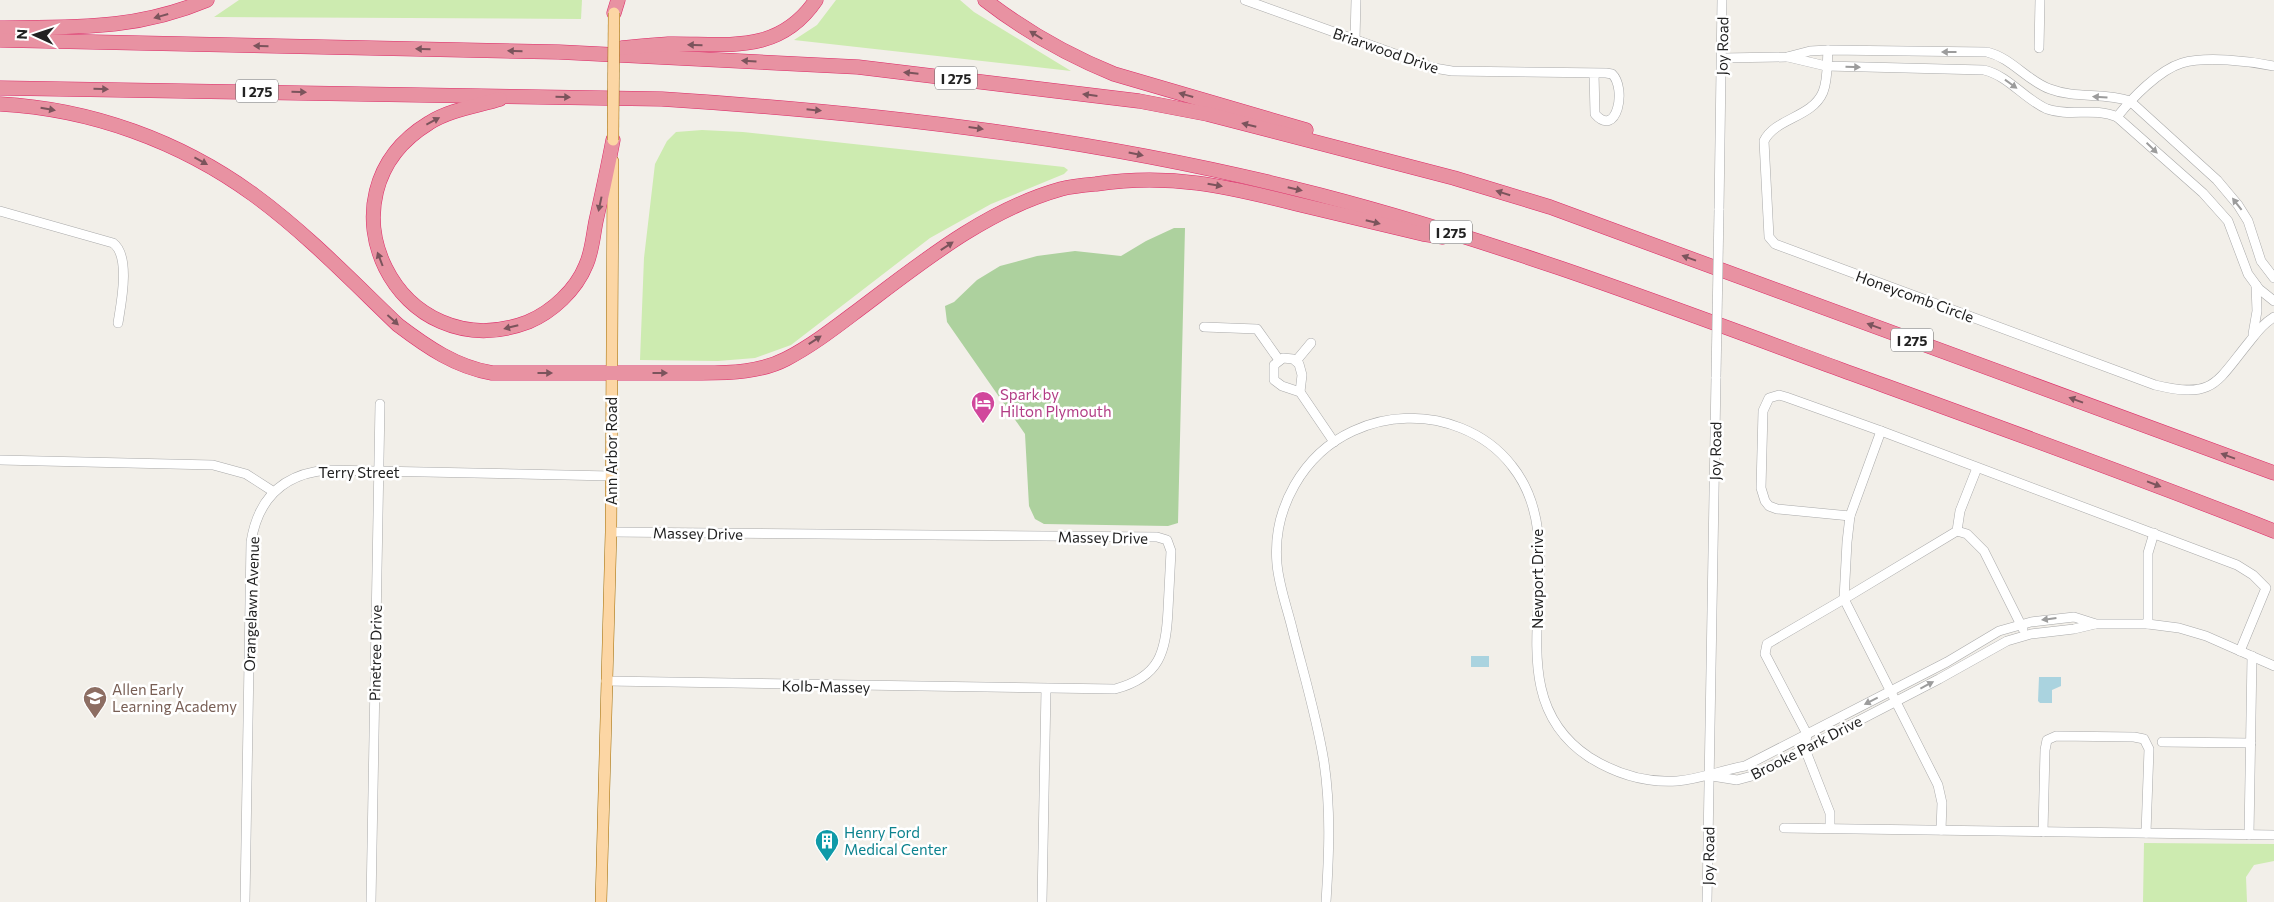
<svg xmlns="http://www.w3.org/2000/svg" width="2274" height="902" font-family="Commissioner,sans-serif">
<rect width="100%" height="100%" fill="#f2efe9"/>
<!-- grass -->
<g fill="#cdebb0">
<path d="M239,0h343l-1,19 -367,-2z"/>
<path d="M836,0h124l14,12 97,59 -277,-31 23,-15z"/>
<path d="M702,130l41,2 321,35 4,3 -4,4 -73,30 -61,34 -139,107 -36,13 -37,3 -78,-1 4,-102 11,-94 12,-23 9,-9z"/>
<path d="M2144,843l130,1v17l-20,4 -8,12 1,25h-104z"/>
</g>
<!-- forest -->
<path fill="#add19e" d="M1174,228h11l-7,295 -10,3 -124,-2 -9,-5 -6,-13 -4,-72 -78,-112 -2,-16 9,-4 23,-22 23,-14 37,-10 38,-5 46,5 25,-15z"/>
<!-- water -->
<g fill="#aad3df">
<rect x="1471" y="656" width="18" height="11"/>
<path d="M2039,677h22v9l-9,4v13h-12l-2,-2z"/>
</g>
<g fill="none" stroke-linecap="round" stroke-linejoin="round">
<!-- minor casing -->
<g stroke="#a9a9a9" stroke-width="10">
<g id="minor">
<path d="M1245,0l189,68 18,3 154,2 6,1c15,14 5,65 -17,40l-1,-41"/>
<path d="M1355,40l1,-40"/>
<path d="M2039,48l1,-48"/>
<path d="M1828,50c-1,13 0,30 -5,42 -11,26 -48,26 -59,49l5,96 6,7 380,141c59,14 60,-1 95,-44 8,-10 13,-17 24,-24"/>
<path d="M1788,57l38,9 158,4c25,6 40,29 63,39 22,8 48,-2 70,8l86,76 25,28 20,53 11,15 15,12"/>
<path d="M1722,58l65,-1 23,-6 18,-1 159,2c25,6 40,29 63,37 26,10 54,3 80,12l87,79 21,25 10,16 13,40 13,17"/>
<path d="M2117,117c15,-19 42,-47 65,-54 24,-7 67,-2 92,3"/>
<path d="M1719,210l3,-210"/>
<path d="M0,211l113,32c18,13 8,61 5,80"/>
<path d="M1204,327l53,2 22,31"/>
<path d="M2253,334l4,-23 -1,-26"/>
<path d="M1283,358l10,1 6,5 3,11 -2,17 -18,-6 -8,-6v-15z"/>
<path d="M1296,361l15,-18"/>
<path d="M1300,392l34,50"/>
<path d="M1881,431l-31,85 -3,26 -3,57 94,186 4,18 -1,27"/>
<path d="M0,460l213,5 33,9 28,18"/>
<path d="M1850,516l-73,-7 -8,-3 -4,-5 -4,-13 2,-77 6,-13 10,-3 7,2 95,34 356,134 16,10 13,13 -26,63"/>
<path d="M1957,531l10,3 17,17 39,78"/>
<path d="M2148,624v-71l6,-20"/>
<path d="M606,681l509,8c45,-12 51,-37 53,-79 1,-20 2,-39 3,-59l-4,-11 -10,-3 -546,-5"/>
<path d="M2162,742l89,1"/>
<path d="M1712,776l25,4 15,-4 187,-97 68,-38 24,-7 43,-5 21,-5"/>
<path d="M1784,828l490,7"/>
<path d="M1830,828v-15l-25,-64 2,-15 -42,-80 2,-10 77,-45 113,-68 3,-20 17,-43"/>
<path d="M2043,832l2,-82 2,-10 9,-4 78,1 10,2 5,10 -3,84"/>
<path d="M2249,835l3,-179"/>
<path d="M245,902l6,-360c7,-43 31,-68 76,-72l284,6"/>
<path d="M371,902l9,-498"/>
<path d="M1042,902l4,-213"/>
<path d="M1326,902c3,-47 5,-93 -2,-140 -7,-44 -20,-87 -31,-130 -5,-22 -14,-45 -16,-68 -5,-55 26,-110 76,-133 34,-16 74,-17 108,-3 20,8 38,21 51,38 69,86 -27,222 77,291 27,17 57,26 88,24 24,-2 45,-11 68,-15l202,-104 52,-31 32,-9 43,-5 22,7h52l31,4 27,8 68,30"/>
<path d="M1707,902l9,-525"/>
</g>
</g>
<!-- major casing -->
<g stroke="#a06b00" stroke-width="12">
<path id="major" d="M601,902l10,-370 2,-371"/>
</g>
<!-- highway casing -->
<g stroke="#dc2a67" stroke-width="15">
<g id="highway">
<path d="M985,0c40,31 82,55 129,74l192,56"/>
<path d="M614,13l4,-13"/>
<path d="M0,28c75,-1 136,2 207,-28"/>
<path d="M0,40l559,12 299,15 281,34 68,13 247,64 96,29 724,266"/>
<path d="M622,48c15,-2 31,-3 46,-4 57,-1 110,12 148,-44"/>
<path d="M0,88l662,11c221,14 442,40 658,96 177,46 348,111 519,174 146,53 291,105 435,162"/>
<path d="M500,99c-23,7 -51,11 -71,24 -118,72 -31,248 99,199 24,-10 48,-32 58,-57 6,-13 7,-29 10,-44 6,-27 12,-54 17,-81"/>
<path d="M0,104c91,5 180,37 254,91 52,38 98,86 144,130 29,22 58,42 94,48h210c29,0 59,-1 84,-14 27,-14 51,-33 75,-51 61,-46 125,-98 200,-119 12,-3 24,-4 35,-5 74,-11 130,2 201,20 42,10 84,20 126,30l20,3"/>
</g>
</g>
<!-- minor -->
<use href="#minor" stroke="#fff" stroke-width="9"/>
<!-- major -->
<use href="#major" stroke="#fcd6a4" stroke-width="11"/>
<!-- highway -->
<use href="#highway" stroke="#e892a2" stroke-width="14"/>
<!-- minor-bridge casing -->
<g stroke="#a9a9a9" stroke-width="10" stroke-linecap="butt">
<path id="minor-bridge" d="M1716,377l3,-167"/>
</g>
<!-- major-bridge casing -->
<g stroke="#a06b00" stroke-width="12" stroke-linecap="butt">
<path id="major-bridge" d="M613,140l1,-127"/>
</g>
<!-- minor-bridge -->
<use href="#minor-bridge" stroke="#fff" stroke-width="9"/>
<!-- major-bridge -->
<use href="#major-bridge" stroke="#fcd6a4" stroke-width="11"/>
</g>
<!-- one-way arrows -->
<defs><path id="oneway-solid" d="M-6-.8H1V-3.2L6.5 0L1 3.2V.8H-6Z" transform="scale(1.25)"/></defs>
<g fill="#7b545c">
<use href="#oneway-solid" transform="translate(161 16) rotate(164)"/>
<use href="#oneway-solid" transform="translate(1036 35) rotate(-148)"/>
<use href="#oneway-solid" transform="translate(695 45) rotate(-179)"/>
<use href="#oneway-solid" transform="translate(261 46) rotate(-179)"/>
<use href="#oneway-solid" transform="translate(423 49) rotate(-179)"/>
<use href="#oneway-solid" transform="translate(515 51) rotate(-179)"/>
<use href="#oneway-solid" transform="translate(749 61) rotate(-177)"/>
<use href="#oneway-solid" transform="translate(911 73) rotate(-174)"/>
<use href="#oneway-solid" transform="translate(101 89) rotate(1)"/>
<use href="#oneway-solid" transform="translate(299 92) rotate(1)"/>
<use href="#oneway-solid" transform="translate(1090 95) rotate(-173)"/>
<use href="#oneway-solid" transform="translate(1186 95) rotate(-164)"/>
<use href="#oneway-solid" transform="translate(563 97) rotate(2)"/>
<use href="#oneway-solid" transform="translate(48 109) rotate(10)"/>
<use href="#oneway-solid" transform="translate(814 110) rotate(6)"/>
<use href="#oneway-solid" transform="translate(433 121) rotate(-28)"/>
<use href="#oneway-solid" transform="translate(1249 125) rotate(-166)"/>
<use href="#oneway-solid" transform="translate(976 128) rotate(8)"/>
<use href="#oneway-solid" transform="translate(1136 154) rotate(12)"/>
<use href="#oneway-solid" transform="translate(201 161) rotate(29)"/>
<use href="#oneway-solid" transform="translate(1215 185) rotate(10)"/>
<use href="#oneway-solid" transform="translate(1295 189) rotate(13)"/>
<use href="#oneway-solid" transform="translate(1503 193) rotate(-163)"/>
<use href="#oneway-solid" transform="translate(600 204) rotate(102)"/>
<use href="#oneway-solid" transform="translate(1373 222) rotate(14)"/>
<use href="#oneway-solid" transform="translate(947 246) rotate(-33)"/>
<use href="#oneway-solid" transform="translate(1689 258) rotate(-160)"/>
<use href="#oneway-solid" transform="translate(380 259) rotate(-111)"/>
<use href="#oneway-solid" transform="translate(393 320) rotate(42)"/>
<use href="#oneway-solid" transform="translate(1874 326) rotate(-160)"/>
<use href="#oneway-solid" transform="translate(511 327) rotate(166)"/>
<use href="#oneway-solid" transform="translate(815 340) rotate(-33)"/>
<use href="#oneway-solid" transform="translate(545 373)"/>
<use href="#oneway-solid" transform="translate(660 373)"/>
<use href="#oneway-solid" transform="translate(2076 400) rotate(-160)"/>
<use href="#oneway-solid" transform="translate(2228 456) rotate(-160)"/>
<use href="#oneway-solid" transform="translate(2154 484) rotate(21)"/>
</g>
<g fill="#9c9c9c">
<use href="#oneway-solid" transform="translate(1949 52) rotate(-180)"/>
<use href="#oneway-solid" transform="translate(1853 67) rotate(2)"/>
<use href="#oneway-solid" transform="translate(2011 84) rotate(36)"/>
<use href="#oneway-solid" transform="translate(2100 97) rotate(-177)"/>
<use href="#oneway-solid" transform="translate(2152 148) rotate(44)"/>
<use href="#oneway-solid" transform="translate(2237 204) rotate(-128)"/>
<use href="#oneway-solid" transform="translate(2049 619) rotate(173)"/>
<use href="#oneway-solid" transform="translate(1927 685) rotate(-28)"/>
<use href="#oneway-solid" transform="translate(1871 701) rotate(153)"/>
</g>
<!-- icons -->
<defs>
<g id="hotel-pin" transform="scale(1.25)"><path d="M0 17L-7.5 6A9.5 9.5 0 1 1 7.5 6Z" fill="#d1479c" stroke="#fff"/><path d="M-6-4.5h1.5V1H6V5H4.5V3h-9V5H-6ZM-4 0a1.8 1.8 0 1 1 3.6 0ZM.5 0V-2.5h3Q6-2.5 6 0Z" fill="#fff"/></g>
<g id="school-pin" transform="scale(1.25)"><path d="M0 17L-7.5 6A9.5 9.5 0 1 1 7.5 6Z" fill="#8d6e63" stroke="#fff"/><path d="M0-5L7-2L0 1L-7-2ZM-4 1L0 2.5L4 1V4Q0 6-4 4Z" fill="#fff"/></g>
<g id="building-pin" transform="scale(1.25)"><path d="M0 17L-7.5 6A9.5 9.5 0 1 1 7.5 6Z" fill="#0f9aa8" stroke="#fff"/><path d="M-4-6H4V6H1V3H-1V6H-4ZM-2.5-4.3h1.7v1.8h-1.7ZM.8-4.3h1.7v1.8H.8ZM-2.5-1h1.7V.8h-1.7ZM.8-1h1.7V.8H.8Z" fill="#fff"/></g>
</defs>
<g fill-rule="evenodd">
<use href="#hotel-pin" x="983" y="403"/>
<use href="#school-pin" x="95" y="698"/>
<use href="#building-pin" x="827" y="841"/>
</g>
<g text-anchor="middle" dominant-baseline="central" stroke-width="5" stroke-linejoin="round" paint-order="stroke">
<!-- shield labels -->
<g fill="#fff" stroke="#646464" stroke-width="1">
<rect x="935" y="66.5" width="42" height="23" rx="4"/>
<rect x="236" y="79.5" width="42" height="23" rx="4"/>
<rect x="1430" y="220.5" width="42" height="23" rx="4"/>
<rect x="1891" y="328.5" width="42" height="23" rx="4"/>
</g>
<g font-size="14" font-weight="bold" fill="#222">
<text x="956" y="78">I 275</text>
<text x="257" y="91">I 275</text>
<text x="1451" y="232">I 275</text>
<text x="1912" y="340">I 275</text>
</g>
<!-- street labels -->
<g font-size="15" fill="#222" stroke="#fff">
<text transform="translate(1722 46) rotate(-89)">Joy Road</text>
<text transform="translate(1386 50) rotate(19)">Briarwood Drive</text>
<text transform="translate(1915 296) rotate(20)">Honeycomb Circle</text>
<text transform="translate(611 451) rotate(-90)">Ann Arbor Road</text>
<text transform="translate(1715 451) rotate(-89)">Joy Road</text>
<text x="359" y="472">Terry Street</text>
<text transform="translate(698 533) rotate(1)">Massey Drive</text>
<text transform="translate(1103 537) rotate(1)">Massey Drive</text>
<text transform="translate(1537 579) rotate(-90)">Newport Drive</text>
<text transform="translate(251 604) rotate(-88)">Orangelawn Avenue</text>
<text transform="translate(375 653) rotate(-89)">Pinetree Drive</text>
<text transform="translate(826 686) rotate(1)">Kolb-Massey</text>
<text transform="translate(1806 747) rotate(-27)">Brooke Park Drive</text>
<text transform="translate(1708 856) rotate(-89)">Joy Road</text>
</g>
<!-- hotel labels -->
<g font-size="15" fill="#b23c85" stroke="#fff" text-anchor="start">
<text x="1000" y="394">Spark by<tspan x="1000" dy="17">Hilton Plymouth</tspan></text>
</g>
<!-- education labels -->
<g font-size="15" fill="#785e54" stroke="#fff" text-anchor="start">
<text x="112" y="689">Allen Early<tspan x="112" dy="17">Learning Academy</tspan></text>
</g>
<!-- culture labels -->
<g font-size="15" fill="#0d838f" stroke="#fff" text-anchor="start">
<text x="844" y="832">Henry Ford<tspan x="844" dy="17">Medical Center</tspan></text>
</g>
</g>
<!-- north arrow -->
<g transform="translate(35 35) rotate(273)" stroke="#ffffff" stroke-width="4" paint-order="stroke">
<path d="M0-4L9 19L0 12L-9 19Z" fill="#222222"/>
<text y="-8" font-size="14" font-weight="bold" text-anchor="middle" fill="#222222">N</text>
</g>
</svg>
